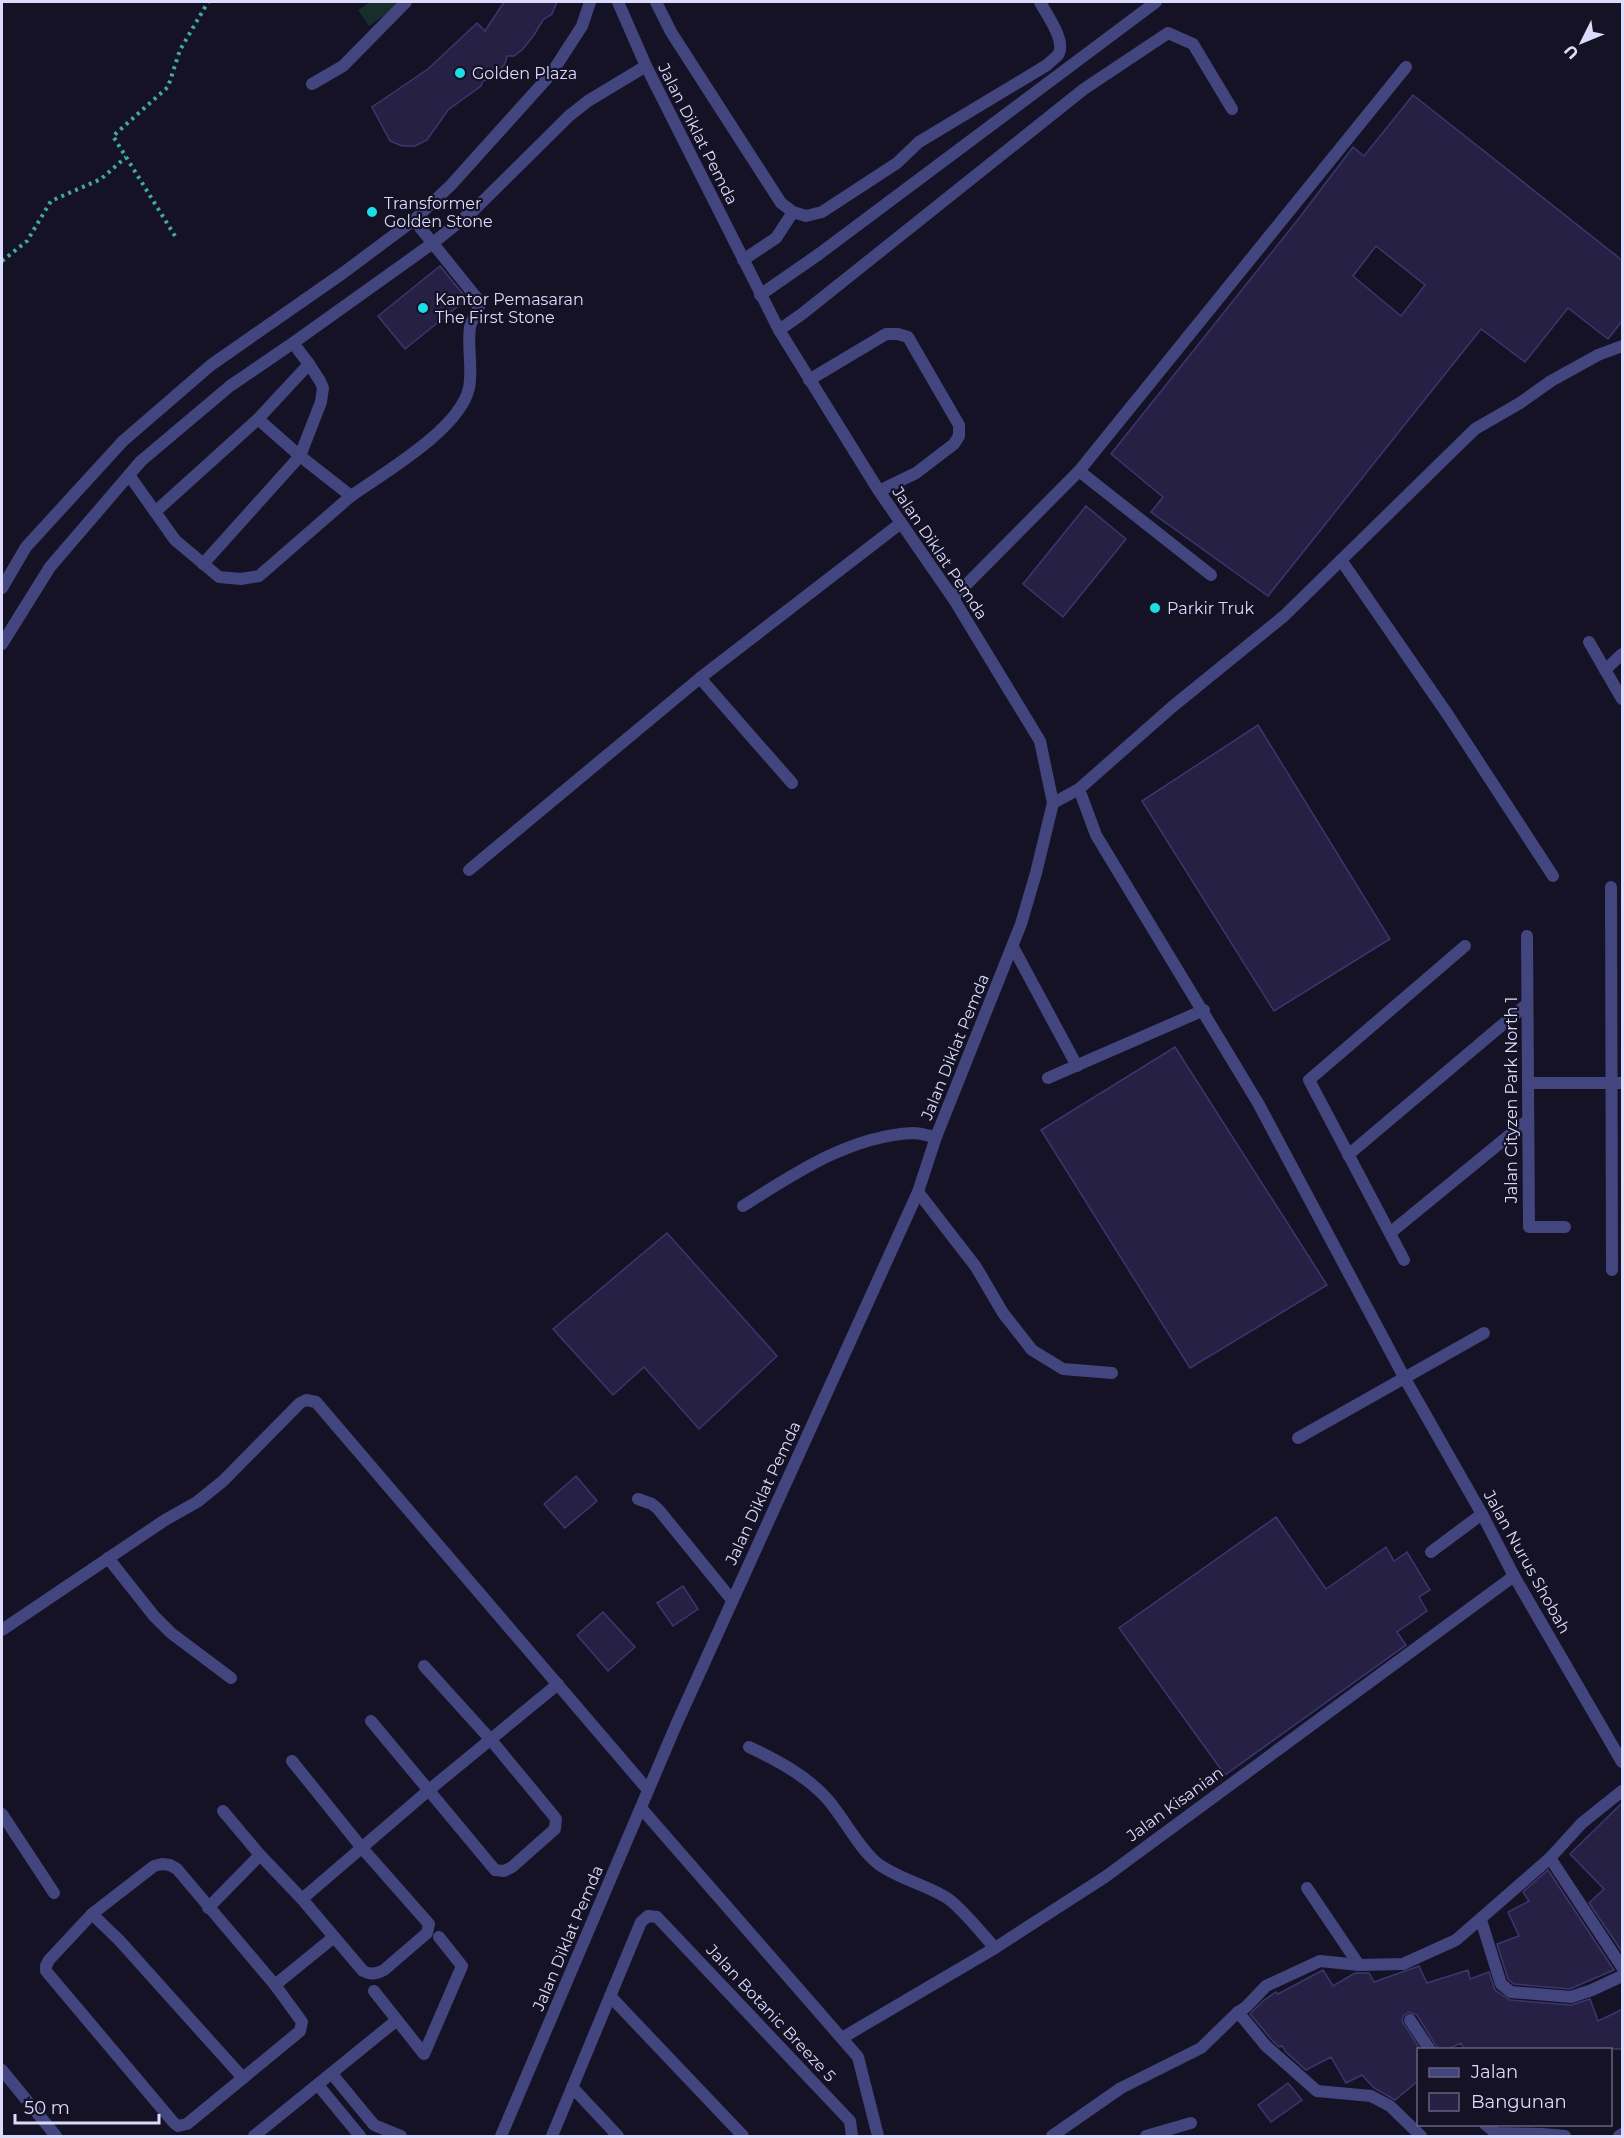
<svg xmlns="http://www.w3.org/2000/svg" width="1624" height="2138" font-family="Montserrat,sans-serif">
<rect width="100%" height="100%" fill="#151226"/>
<!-- green -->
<path fill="#162f2c" d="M371,2h29l1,1 -32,23 -11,-16z"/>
<!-- building -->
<g fill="#262144" stroke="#3d366e" stroke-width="1.5" fill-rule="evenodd">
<path d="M504,2h53l-5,12 -9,6 -9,15 -11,14 -9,7h-7l-2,8 -12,13 -10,4 -2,5 -33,24 -21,30 -12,6h-13l-12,-5 -18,-34 56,-38 49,-46 8,8z"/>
<path d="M1413,95l210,166v59l-15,19 -40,-31 -43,54 -44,-33 -213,267 -117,-84 12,-15 -52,-43 185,-232 57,-75 11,9zM1376,246l49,39 -24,31 -48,-40z"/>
<path d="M440,266l27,33 -62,50 -27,-33z"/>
<path d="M1086,506l40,33 -63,78 -40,-33z"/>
<path d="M1258,725l132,214 -116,72 -132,-210z"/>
<path d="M1175,1047l152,238 -137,83 -149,-238z"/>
<path d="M667,1233l110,123 -78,73 -55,-62 -31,28 -60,-66z"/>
<path d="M576,1476l21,25 -32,27 -21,-24z"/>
<path d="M1276,1517l50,72 60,-42 8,14 13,-9 23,38 -11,7 8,14 -30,21 9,13 -181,130 -106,-147z"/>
<path d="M683,1586l15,23 -25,17 -16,-23z"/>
<path d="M603,1612l32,35 -27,24 -31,-36z"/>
<path d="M1623,1802v151l-34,-50 15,-14 -34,-35z"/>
<path d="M1548,1870l66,100 -44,19 -56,-5 -6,-5 -11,-35 22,-8 -11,-24 21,-11 -6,-9z"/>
<path d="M1419,1966l8,17 41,-13 2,9 19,-7 6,18 15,10 61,5 19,-6 8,22 25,-12v40h-159l-3,-6 -13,6h-10l-21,-34 -8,-3 -6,4 -1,5 18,28 -1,31 -24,20 -21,-12 -12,-13 -16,8 -15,-26 -25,13 -20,-18 -4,-6 -3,1 -7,-7 -22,-26 13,-13 13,-9 2,2 45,-24 10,16 22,-13h14l5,9z"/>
<path d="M1288,2083l14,17 -31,22 -13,-17z"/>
</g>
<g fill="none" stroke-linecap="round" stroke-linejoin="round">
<!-- path -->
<g stroke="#3fab9e" stroke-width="4" stroke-dasharray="3 4.5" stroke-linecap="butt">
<path d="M175,236l-62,-100 55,-49 12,-37 28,-48"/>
<path d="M2,261l25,-20 24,-40 50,-22 25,-22"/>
</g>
<!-- service -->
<g stroke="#43457f" stroke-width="12">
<path d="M656,2l15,30 110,171 12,9 13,4 16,-4 75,-49 22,-21 128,-77c3,-3 8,-7 11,-10 9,-14 -12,-41 -18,-53"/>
<path d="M743,260l33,-22 17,-26"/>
<path d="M760,295l59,-41 337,-252"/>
<path d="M779,330l23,-16 282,-225 84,-56 25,11 39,65"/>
<path d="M809,380l77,-46h12l10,3 51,88v11l-5,8 -38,29 -37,18"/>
<path d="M258,419l42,37 51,40c34,-24 109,-67 118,-108 4,-20 -2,-41 1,-61 2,-9 9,-16 10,-25l-66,-82"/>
<path d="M1079,471l132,104"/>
<path d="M129,475l46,65 44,37 22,2 18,-3 92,-80"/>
<path d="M155,512l103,-93 51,-55 -16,-21"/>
<path d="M1341,560l107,155 105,161"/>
<path d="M203,564l97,-108 21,-54 2,-14 -3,-7 -11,-17"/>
<path d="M953,598l126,-127 327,-404"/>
<path d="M700,678l92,105"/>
<path d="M469,870l231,-192 201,-155"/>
<path d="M1013,947l64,119"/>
<path d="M1048,1078l156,-68"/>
<path d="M918,1192l58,75 27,46 29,37 31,19 49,4"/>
<path d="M743,1206c52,-33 107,-70 170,-73 7,0 16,3 23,4"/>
<path d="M1431,1552l51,-38"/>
<path d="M108,1558l46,58 17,17 60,45"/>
</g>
<!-- minor -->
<g stroke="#43457f" stroke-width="12">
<path d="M312,84l31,-18 63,-64"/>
<path d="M2,588l24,-41 97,-106 88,-76 132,-92 71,-53 37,-35 100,-111 31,-48 8,-24"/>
<path d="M1589,642l33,57"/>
<path d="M2,644l48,-77 91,-106 89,-75 63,-43 140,-100 42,-34 94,-93 19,-15 58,-35"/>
<path d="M1605,670l17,-16"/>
<path d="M1079,789l17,46 162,268 146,274 78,137 32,62 108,186"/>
<path d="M1611,887l1,383"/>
<path d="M1527,936l2,291h36"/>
<path d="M1528,1083h94"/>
<path d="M1348,1155l179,-151"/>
<path d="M1390,1233l138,-113"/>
<path d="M1404,1260l-95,-180 156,-134"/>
<path d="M1298,1438l186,-105"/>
<path d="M638,1499l14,5 6,5 74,91"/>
<path d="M2,1630l163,-110 32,-18 26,-21 77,-78 6,-3 10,2 332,388"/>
<path d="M371,1721l124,149 9,1 8,-4 43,-38 1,-10 -3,-4 -62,-75 -67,-74"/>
<path d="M749,1747c28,13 60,30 80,54 15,18 30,47 48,62 21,16 48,21 70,35 15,10 35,36 48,50"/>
<path d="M641,1808l217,249 20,79"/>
<path d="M223,1811l37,44 42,44 61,72c8,4 13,3 21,-1l43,-37 2,-9 -67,-76 -70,-87"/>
<path d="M2,1814l52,79"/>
<path d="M1550,1858l72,109"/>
<path d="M162,1864l8,1 7,4 98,116 27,37 -2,9 -57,47 -124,-138 -27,-26 62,-48z"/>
<path d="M1307,1888l52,77"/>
<path d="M302,1899l127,-109 129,-106"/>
<path d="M208,1908l52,-53"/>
<path d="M92,1914l-43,46 -3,6v5l128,152 4,3 9,-2 56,-46"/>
<path d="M1481,1920l20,64 10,8 60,5 21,-7 30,-14"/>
<path d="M275,1985l59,-48"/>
<path d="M374,1991l50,63 38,-88 -23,-29"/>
<path d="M610,1996l133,140"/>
<path d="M1238,2012l28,34 51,45 54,5 19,10 31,30"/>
<path d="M1410,2020l20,30"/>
<path d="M842,2038l153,-90 110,-71 409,-301"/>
<path d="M2,2070l54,66"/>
<path d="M332,2074l42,51 27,11"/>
<path d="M318,2085l42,51"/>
<path d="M572,2087l46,49"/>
<path d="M1485,2124l11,9 46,1 23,2"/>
<path d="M254,2136l143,-116"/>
<path d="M552,2136l89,-214 7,-6 9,1 193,204 2,15"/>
<path d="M1052,2136l69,-48 80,-40 37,-36 8,-5 20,-21 54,-25 39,4 44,-1 53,-24 94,-82 32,-35 40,-32"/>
<path d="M1146,2136l45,-13"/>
<path d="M1619,2136l3,-2"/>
</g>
<!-- tertiary -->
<g stroke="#43457f" stroke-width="12">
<path d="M1053,803l26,-14 93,-82 112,-91 191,-187 45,-26 31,-22 47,-26 24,-9"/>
<path d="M501,2136l175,-411 242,-533 18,-55 85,-213 15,-51 17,-70 -13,-62 -87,-143 -74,-107 -100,-161 -133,-264 -28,-64"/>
</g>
</g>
<!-- markers -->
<g fill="#1edde4" stroke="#151226" stroke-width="2">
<circle cx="460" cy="73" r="6"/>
<circle cx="372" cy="212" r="6"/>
<circle cx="423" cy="308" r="6"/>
<circle cx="1155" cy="608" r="6"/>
</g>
<g text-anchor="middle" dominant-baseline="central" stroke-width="4.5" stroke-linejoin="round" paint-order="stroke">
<!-- poi labels -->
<g font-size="16" fill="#dddbfb" stroke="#151226" text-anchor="start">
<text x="472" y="73">Golden Plaza</text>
<text x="384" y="203">Transformer<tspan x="384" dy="18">Golden Stone</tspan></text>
<text x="435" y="299">Kantor Pemasaran<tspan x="435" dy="18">The First Stone</tspan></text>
<text x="1167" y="608">Parkir Truk</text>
</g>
<!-- street labels -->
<g font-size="16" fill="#dddbfb" stroke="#151226">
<text transform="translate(698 134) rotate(63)">Jalan Diklat Pemda</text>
<text transform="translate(940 553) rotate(56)">Jalan Diklat Pemda</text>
<text transform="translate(955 1047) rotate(-68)">Jalan Diklat Pemda</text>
<text transform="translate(1511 1100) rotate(-90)">Jalan Cityzen Park North 1</text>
<text transform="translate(763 1493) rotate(-65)">Jalan Diklat Pemda</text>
<text transform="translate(1527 1562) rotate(61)">Jalan Nurus Shobah</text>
<text transform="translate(1175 1804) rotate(-36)">Jalan Kisanian</text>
<text transform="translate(568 1938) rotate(-67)">Jalan Diklat Pemda</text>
<text transform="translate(771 2013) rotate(47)">Jalan Botanic Breeze 5</text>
</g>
</g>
<!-- border -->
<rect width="1624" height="2138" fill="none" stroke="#dddbfb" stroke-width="6"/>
<!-- legend -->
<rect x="1417" y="2048" width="195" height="78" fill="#151226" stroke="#65627b" stroke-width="1.5"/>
<rect x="1429" y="2068" width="30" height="9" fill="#43457f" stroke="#65627b" stroke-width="1.5"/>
<text x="1471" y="2078" font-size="18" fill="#dddbfb">Jalan</text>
<rect x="1429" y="2093" width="30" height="18" fill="#262144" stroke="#65627b" stroke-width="1.5"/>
<text x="1471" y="2108" font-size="18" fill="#dddbfb">Bangunan</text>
<!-- north arrow -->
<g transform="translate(1582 42) rotate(227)" stroke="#151226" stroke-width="4.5" paint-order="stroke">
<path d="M0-4.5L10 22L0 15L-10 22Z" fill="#dddbfb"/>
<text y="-9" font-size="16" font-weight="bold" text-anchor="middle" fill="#dddbfb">U</text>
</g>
<!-- scale -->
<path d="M15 2114v9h144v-9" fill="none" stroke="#dddbfb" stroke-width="3"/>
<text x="24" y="2114" font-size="18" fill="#dddbfb" stroke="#151226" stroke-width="4.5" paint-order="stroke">50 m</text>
</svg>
